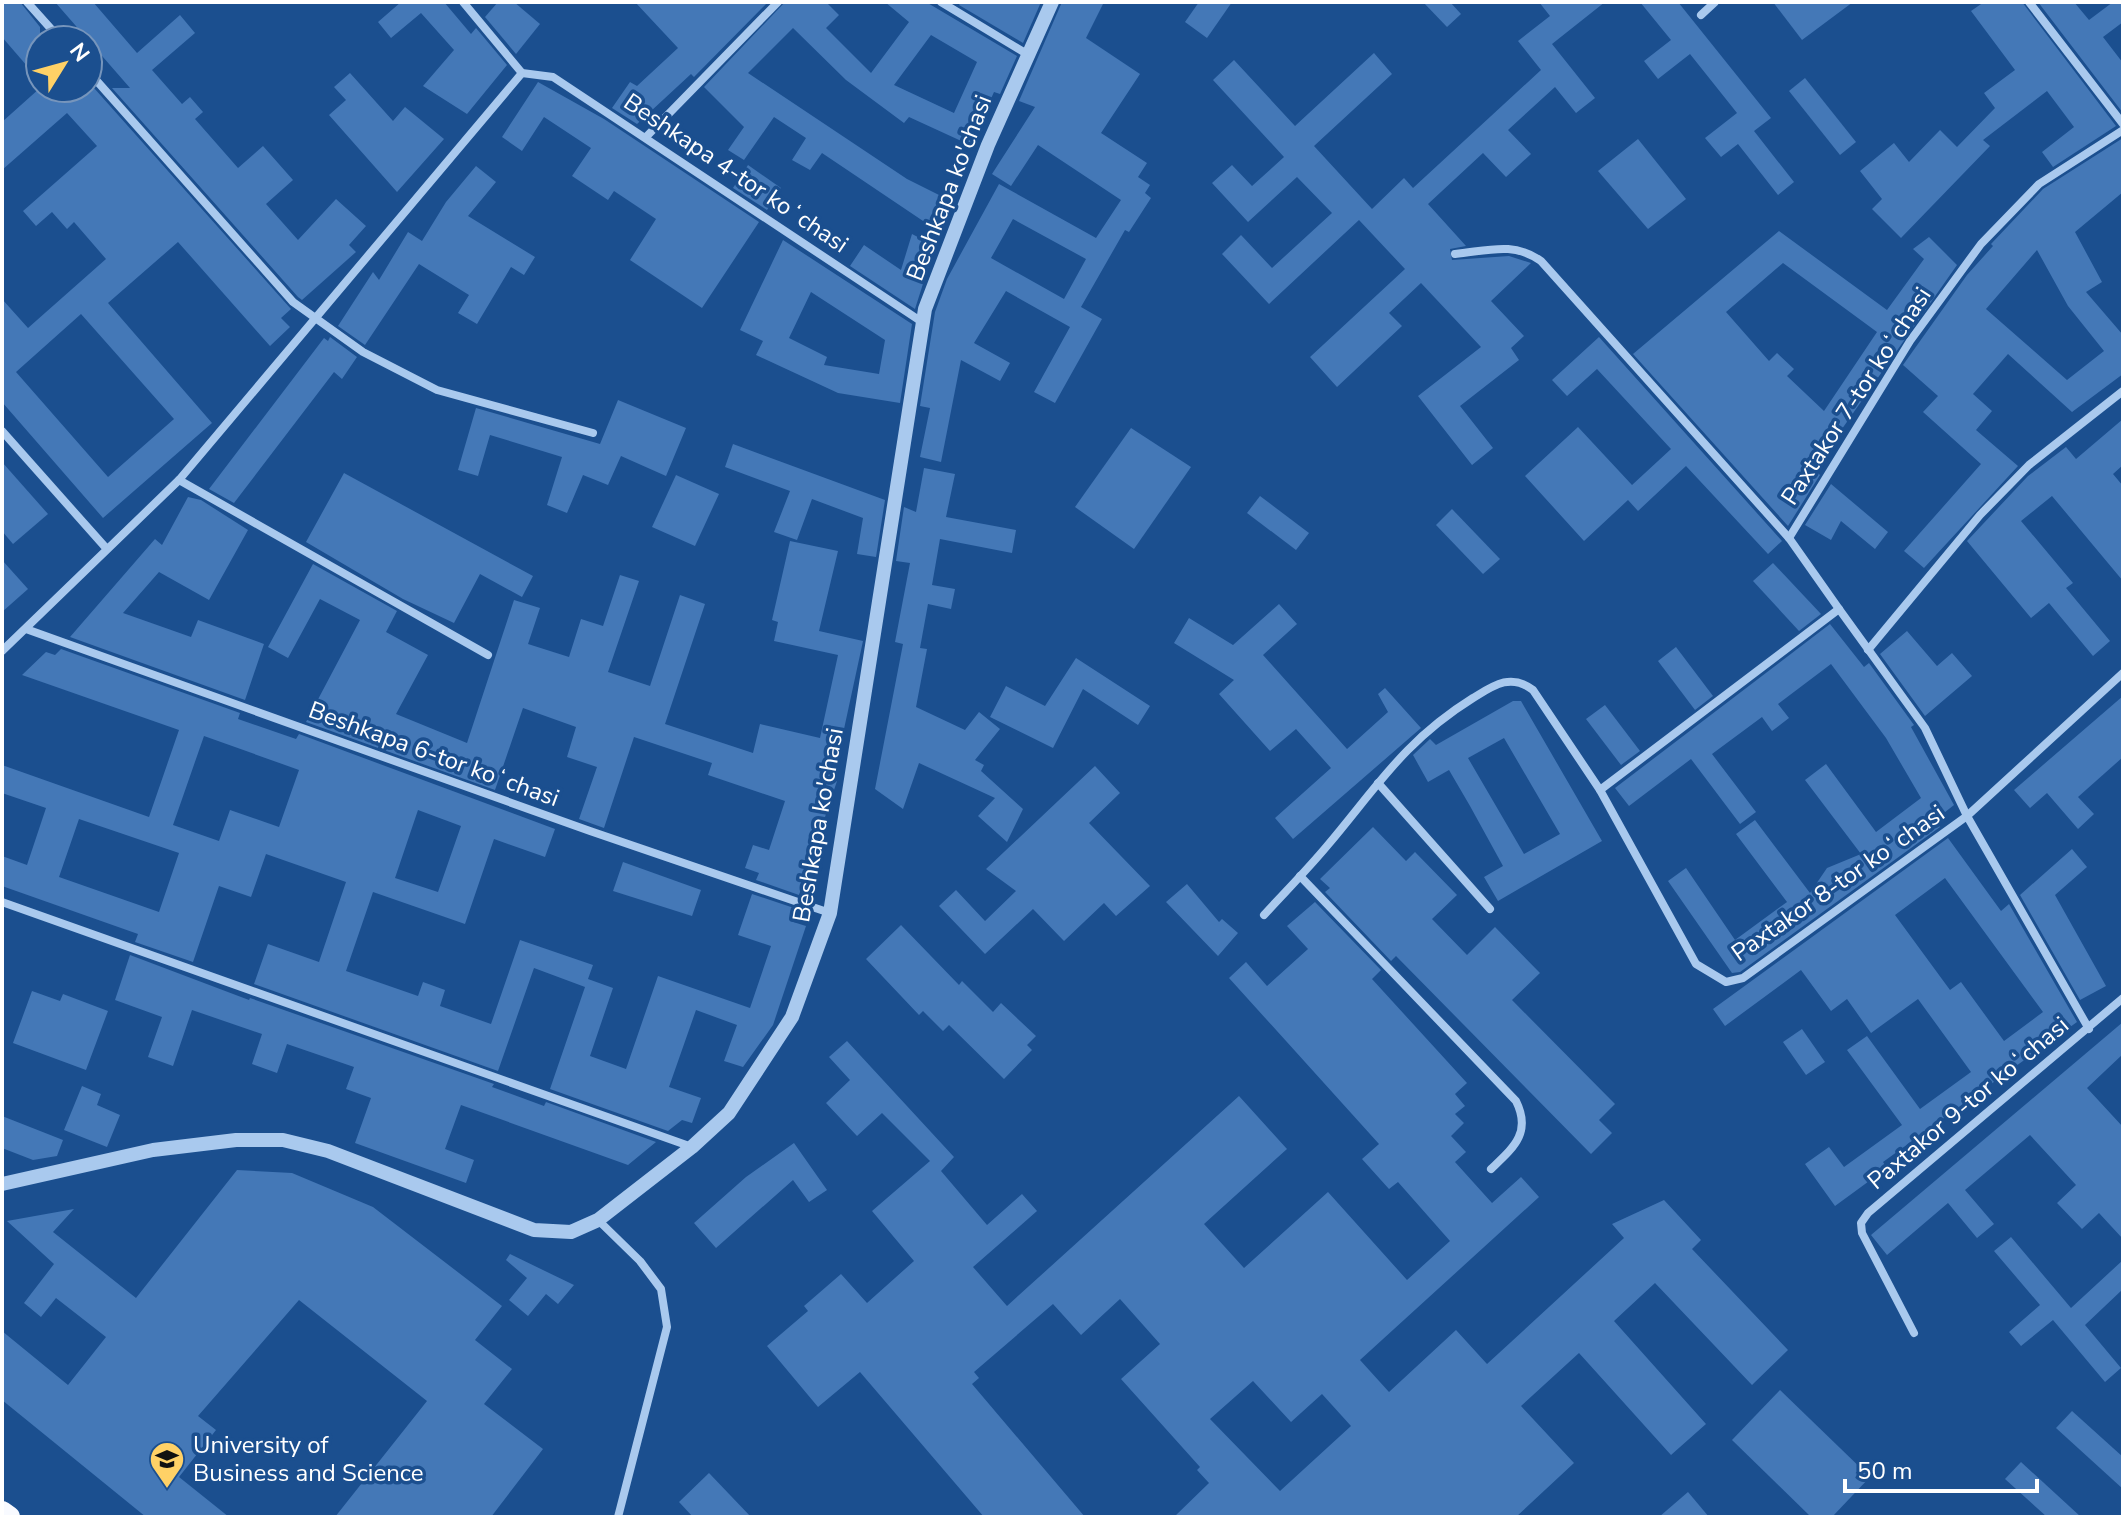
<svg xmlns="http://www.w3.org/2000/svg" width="2125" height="1519" font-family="'Nunito Sans',sans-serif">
<rect width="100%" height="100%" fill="#1b4f8f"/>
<!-- building -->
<g fill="#4478b7" fill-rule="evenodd">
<path d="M2,2h18l20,25v54l-38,-44z"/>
<path d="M55,2h38l44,51 43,-38 15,18 -43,37 30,34 8,-7 13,15 -8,7 43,49 25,-22 30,34 -27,24 32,36 38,-41 30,27 -17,19 7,7 -54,48 -4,-3 -186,-209h18z"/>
<path d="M401,2h43l27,32 5,-6 31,37 -40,49 -44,-28 31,-36 -33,-37 -30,25 -13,-16z"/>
<path d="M498,2h16l26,22 -24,30 -31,-37z"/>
<path d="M635,2h133l-74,75 -3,-3 -54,50 -25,-16 18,-26 7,4 41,-38z"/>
<path d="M785,2h41l13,13 -13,13 45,45 38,-51 -24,-20h41l91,54 -17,38 -6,-2 -24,53 -61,-28 -5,6 -58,-43 -53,-52 -45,45 159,106 38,19 -13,29 -110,-74 -12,17 -18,-10 14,-22 -32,-21 -30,43 -16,-10 16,-23 -40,-40zM931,35l46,27 -23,51 -60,-28z"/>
<path d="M961,2h80l-18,41 -64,-38z"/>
<path d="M1062,2h42l-18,36 54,36 -39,59 46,30 -9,14 12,8 -5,8 6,5 -22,34 -4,-2 -44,77 21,12 -47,84 -21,-11 36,-65 -64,-36 -32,52 36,20 -10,18 -39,-21 -20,102 -21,-5 10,-49 -10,-2 15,-94 12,-33 52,-95 97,54 25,-38 -83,-55 -27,41 -19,-12 43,-67 -16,-6zM1013,219l73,40 -22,40 -73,-41z"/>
<path d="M1199,2h33l-25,36 -22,-16z"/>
<path d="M1423,2h27l11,12 -14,13z"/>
<path d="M1539,2h66l-53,42 43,54 -19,15 -21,-26 -47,43 23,24 -25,23 -23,-24 -55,51 38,42 -16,3 2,11 57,-4 22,7 -40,38 33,35 -13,12 8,12 -59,46 33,42 -21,17 -54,-69 63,-49 -60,-64 -32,30 13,13 -65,61 -27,-30 95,-88 -46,-49 -90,84 -47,-50 19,-19 31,33 60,-55 -35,-36 -49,45 -36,-39 20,-18 20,21 32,-29 -71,-77 21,-20 61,66 79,-73 18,21 -78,72 58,63 32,-31 9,10 128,-118 -23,-29 32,-25z"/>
<path d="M1640,2h38l93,116 -17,13 40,51 -16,13 -40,-51 -17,13 -16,-19 32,-25 -47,-59 -32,25 -14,-18 27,-21z"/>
<path d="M1773,2h80l-51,38z"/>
<path d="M1984,2h38l94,124 -63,41 -11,-15 32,-25 -27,-36 -64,49 7,6 -89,92 -29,-29 10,-10 -22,-28 34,-28 15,19 31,-32 17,17 38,-39 -11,-15 31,-23 -44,-59z"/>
<path d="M2038,2h36l15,18 24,-18h10v20l-20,15 20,26v50z"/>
<path d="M350,73l43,48 12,-14 39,32 -47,53 -68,-77 17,-15 -12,-13z"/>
<path d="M1805,78l51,64 -16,13 -51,-64z"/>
<path d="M538,82l66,37 155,103 -57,86 -72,-48 26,-41 -42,-28 -6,9 -36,-24 19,-28 -47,-31 -22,34 -20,-14z"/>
<path d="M40,88h54l197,221 -10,9 9,9 -20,19 -92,-104 -70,61 104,120 -109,95 -101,-116v-103l26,29 78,-69 -32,-37 -7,7 -15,-17 -16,14 -13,-15 74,-65 -30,-33 -65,57v-48zM81,314l93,105 -66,58 -92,-105z"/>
<path d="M2123,138v54l-48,40 27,50 -16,10 37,43v39l-51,38 -64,-58 -35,40 19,17 -16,19 42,36 -94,102 -20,-17 77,-87 -58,-52 15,-16 -35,-31 64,-90 26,-29 -2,-2 52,-55zM2037,250l31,56 36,45 -37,29 -81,-71z"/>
<path d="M1638,139l48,60 -38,30 -50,-58z"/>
<path d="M748,165l33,23 -14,22 -34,-22z"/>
<path d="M476,166l20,16 -28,34 67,41 -11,18 -13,-8 -34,57 -19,-11 11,-18 -50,-31 -54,81 -27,-19 35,-54 6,8 29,-48 14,9 24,-39z"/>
<path d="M1779,231l108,79 37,-51 -11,-10 16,-12 28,28 -127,181 -15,24 5,5 -32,51 -155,-172zM1783,263l94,69 -53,79 -37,-35 7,-7 -17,-16 -8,8 -43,-49z"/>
<path d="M912,234l23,12 -20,63 -65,-43 14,-21 37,25z"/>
<path d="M783,240l129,84 -12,79 -62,-10 -82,-38 7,-14 -23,-11zM811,292l74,48 -6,34 -55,-9 3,-8 -38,-19z"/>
<path d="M330,337l27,20 -15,22 -8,-7 -100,131 -25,-14 115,-151 4,3z"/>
<path d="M1599,337l183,204 -14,13 -82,-88 -48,45 -10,-11 -44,41 -59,-65 53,-49 54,58 39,-36 -74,-80 -30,27 -15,-16z"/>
<path d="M618,400l68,28 -20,48 -45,-20 -13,29 -25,-10 -16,38 -20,-8 15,-48 -72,-22 -12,41 -20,-6 18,-62 124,36z"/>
<path d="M2123,419v46l-10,9 10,12v95l-71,-85 -31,25 52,62 -7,5 44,53 -17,15 -44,-53 -18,15 -64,-77 61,-65 38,-29 10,12z"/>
<path d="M1131,428l60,39 -57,82 -59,-42z"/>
<path d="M733,444l152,56 -9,57 -19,-3 6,-36 -51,-19 -15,41 -23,-8 16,-41 -65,-24z"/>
<path d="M2,462l46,52 -35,30 -11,-13z"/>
<path d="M924,468l31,6 -9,43 70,13 -4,23 -72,-14 -8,46 23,4 -4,20 -23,-5 -8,44 7,1 -11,58 49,23 14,-18 21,17 -25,31 9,5 -3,6 42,38 -16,33 -29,-26 17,-18 -76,-35 -16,46 -28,-20 28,-145 -8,-2 15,-79 -14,-2 8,-54 12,5z"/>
<path d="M344,473l189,103 -11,21 -42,-23 -26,49 -51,-24 -97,-57z"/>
<path d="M676,475l43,19 -24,52 -43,-19z"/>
<path d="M1831,484l57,48 -13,17 -34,-28 -10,19 -26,-15z"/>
<path d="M1260,496l49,37 -13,17 -49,-37z"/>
<path d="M188,497l13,3 47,30 -39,70 -50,-28 -36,41 68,24 7,-17 66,24 -19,56 -175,-63 85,-98 7,6z"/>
<path d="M1452,509l48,50 -17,15 -47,-49z"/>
<path d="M790,541l48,10 -19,80 44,10 -30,139 4,1 -38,114 -43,-15 3,-7 -14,-5 8,-23 16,5 16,-49 -77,-26 4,-12 -78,-26 -30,91 -25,-9 18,-52 -30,-10 9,-30 -53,-19 -28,82 -189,-68 54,-102 -40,-21 -32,59 -20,-11 45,-83 84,47 -11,21 42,23 -32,59 71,29 47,-143 26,8 -12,36 41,13 12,-38 22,7 17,-51 19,6 -31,91 42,14 30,-91 25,9 -40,120 88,29 7,-29 60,14 18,-83 -64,-14 4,-19 -6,-2z"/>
<path d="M2,560l26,29 -26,23z"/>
<path d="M1773,563l48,51 -22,17 -46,-50z"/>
<path d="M1279,604l18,20 -34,31 84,94 41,-37 -10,-18 7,-6 36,40 -128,111 -18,-21 56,-50 -35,-39 -26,22 -51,-57 15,-14 -60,-37 15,-25 44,27z"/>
<path d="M1830,624l34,43 5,-4 45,62 -3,2 43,78 -19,15 5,7 -200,145 -8,1 -64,-92 18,-13 49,72 52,-38 -51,-68 19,-14 55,73 17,-25 34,-14 -56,-74 21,-16 50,68 45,-34 -35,-60 -55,-74 -53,40 11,14 -17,13 -10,-14 -50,37 44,58 -16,12 -49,-65 -62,47 -14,-18z"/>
<path d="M1907,631l30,35 15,-13 20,23 -47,40 -45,-62z"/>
<path d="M1676,647l37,49 -18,14 -37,-49z"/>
<path d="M61,649l179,64 -2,6 58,20 3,-5 256,95 -10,28 -51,-18 -29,85 -92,-32 -27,79 72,25 5,-14 22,8 -5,16 51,18 29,-84 73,25 -5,14 25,9 -23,68 36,13 32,-93 92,32 21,-62 -33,-11 14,-41 42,14 -4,13 16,5 -33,99 -30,42 -19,-6 13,-36 -41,-15 -27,77 32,11 -9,25 -10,-3 -14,11 -118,-42 35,-102 -51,-19 -36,103 -244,-87 14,-40 51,18 27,-80 -80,-28 -15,43 -32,-11 -26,76 -58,-20 3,-8 -136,-48v-30l25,9 19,-57 -44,-15v-28l147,52 30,-87 -157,-55 24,-23 9,3zM204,736l95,34 -20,57 -49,-17 -11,31 -46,-16zM418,810l43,16 -23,66 -43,-14zM79,819l100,34 -20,59 -100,-35z"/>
<path d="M1076,658l74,48 -12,19 -55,-36 -30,59 -63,-31 16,-31 39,20z"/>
<path d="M2123,696v61l-45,40 16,17 -16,15 -31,-36 -17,15 -16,-18z"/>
<path d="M1513,701h8l81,140 -104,60 -14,-24 19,-11 -33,-60 -21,-36 -21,12 -15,-27 17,-16 6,6zM1504,738l56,96 -36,20 -56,-96z"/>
<path d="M1605,705l35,46 -19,14 -35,-46z"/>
<path d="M1095,766l25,27 -31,30 61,63 -34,30 -12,-13 -40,38 -31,-32 -48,45 -46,-48 17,-16 29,31 31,-30 -30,-22z"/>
<path d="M1373,827l33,34 9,-9 42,43 -25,24 35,36 28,-28 45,46 -28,27 103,104 -16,16 13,13 -21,21 -195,-198 -5,5 -66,-69 5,-4 -10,-9z"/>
<path d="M1948,838l53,73 8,-7 68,118 -194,140 4,6 -52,38 -30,-42 24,-17 15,20 58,-42 -55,-75 20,-14 53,73 51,-37 -53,-73 -47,34 -24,-34 -16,12 -30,-41 -76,56 -12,-17zM1945,878l98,134 -39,29 -43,-59 -11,8 -55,-75z"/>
<path d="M2072,849l15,18 -32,28 51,91 -26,14 -60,-105z"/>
<path d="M623,862l78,28 -9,26 -79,-25z"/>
<path d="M1187,884l32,38 3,-3 16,14 -20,23 -52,-54z"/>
<path d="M1315,902l66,68 -9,9 95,104 -12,11 10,12 -10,8 9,9 -13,13 15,16 -11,10 37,41 29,-26 18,20 -179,163 29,32 67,-62 31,34 137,-126 -12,-14 52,-24 37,40 -9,9 96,101 -36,35 -97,-102 -41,38 92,103 -35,31 -92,-102 -58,53 53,57 -58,54h-342l35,-34 -12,-13 3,-3 -79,-88 39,-35 -40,-45 -39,36 -28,-31 -79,68 5,6 -7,6 113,133h-101l-124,-145 -42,35 -51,-61 41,-35 -4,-5 37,-32 26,29 47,-42 -42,-50 58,-50 -48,-48 -25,23 -31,-33 24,-23 -21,-23 18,-16 107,116 -13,14 46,54 35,-31 15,17 -64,56 34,39 232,-210 48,53 -83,75 40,44 84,-76 79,88 43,-39 -52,-59 -9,7 -27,-30 17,-15 -150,-166 17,-16 21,24 41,-37 -21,-23zM1253,1381l38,41 31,-28 29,32 -71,65 -70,-72z"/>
<path d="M901,925l58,60 3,-4 31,31 8,-9 35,33 -9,9 5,5 -28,29 -55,-54 -6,6 -20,-20 -4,4 -53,-56z"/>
<path d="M130,955l119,45 1,-2 244,86 -2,3 52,19 2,-4 110,40 -28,23 -167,-60 -16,44 29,11 -8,23 -111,-40 16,-45 -25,-9 8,-22 -67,-23 -10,29 -25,-9 10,-30 -70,-24 -19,56 -25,-9 14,-40 -47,-17z"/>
<path d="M32,991l28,10 3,-7 45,17 -22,59 -73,-27z"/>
<path d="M2123,1022v32l-36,34 36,39v112l-24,-26 -17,16 -25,-26 19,-18 -46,-50 -65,55 29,34 -17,14 -29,-35 -61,52 -16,-20z"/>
<path d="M1802,1029l23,33 -19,13 -23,-33z"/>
<path d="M82,1086l19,8 -4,11 23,10 -13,32 -43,-17z"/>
<path d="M2,1116l61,24 -6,16 -24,4 -31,-12z"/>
<path d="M794,1143l33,47 -18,12 -16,-22 -77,68 -22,-25 52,-46z"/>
<path d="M237,1170l55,3 81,34 129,99 -27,34 37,29 -28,35 59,45 -52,68h-156l92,-116 -128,-101 -101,116 18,14 -37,47 50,40h-83l-144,-117v-69l66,54 38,-48 -50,-39 -15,19 -17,-14 30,-39 -47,-43 67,-12 -21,23 83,66z"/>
<path d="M2011,1237l60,71 52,-48v29l-38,36 36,43 -16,14 -52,-62 -32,26 -12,-14 31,-27 -46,-54z"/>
<path d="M510,1254l35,17 29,14 -16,19 -12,-10 -18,22 -19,-16 18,-22 -21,-18z"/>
<path d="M1780,1390l90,87 -38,40h-21l-79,-77z"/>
<path d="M2072,1411l51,46v32l-67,-61z"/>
<path d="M2021,1462l60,55h-34l-42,-38z"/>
<path d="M709,1473l42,44h-58l-14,-15z"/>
<path d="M1688,1492l21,25h-50z"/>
</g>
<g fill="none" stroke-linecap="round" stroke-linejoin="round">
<!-- minor -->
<g stroke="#a9c9ee" stroke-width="8">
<path d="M27,2l34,38"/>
<path d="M463,2l59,71 31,4 369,245"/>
<path d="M941,2l86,52"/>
<path d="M2029,2l94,122"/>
<path d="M1701,15l14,-13"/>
<path d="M88,71l205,231 70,50 74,38 156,43"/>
<path d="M647,136l131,-134"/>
<path d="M1455,254c32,-3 58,-13 86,7l248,277 50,71 86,119 42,88 122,213"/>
<path d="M2,431l104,117"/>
<path d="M179,480l309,175"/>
<path d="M1789,538l121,-197 71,-97 58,-60 84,-54"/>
<path d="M26,629l564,202 240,82"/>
<path d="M1868,650l112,-135 49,-50 94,-74"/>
<path d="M2,651l177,-171 343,-407"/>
<path d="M1378,783l112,126"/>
<path d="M1600,790l239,-181"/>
<path d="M1300,876l216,225c16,32 -3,47 -25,68"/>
<path d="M2,902l690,245"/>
<path d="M1264,915c21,-23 43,-45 63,-69 50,-59 77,-105 146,-148 21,-13 38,-25 60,-8l67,100 96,174 30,18 17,-4 224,-162 156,-143"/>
<path d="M598,1220l42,41 21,28 6,38 -49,190"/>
<path d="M1914,1333l-52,-100 -1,-10 7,-10 255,-215"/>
</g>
<!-- tertiary -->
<path stroke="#a9c9ee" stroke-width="14" d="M2,1184l151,-34 83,-10h47l45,11 206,79 37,2 27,-12 94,-73 37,-34 63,-96 38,-104 95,-604 63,-164 64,-143"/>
<!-- trunk -->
<path stroke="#f8faff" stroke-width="22" d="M2,1512l7,5"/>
</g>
<!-- icons -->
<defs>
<g id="university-pin" transform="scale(1.8)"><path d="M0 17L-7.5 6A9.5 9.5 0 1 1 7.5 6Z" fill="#ffd166" stroke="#1b4f8f"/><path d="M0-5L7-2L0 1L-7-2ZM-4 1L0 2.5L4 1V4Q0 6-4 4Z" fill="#111"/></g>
</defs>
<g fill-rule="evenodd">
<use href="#university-pin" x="167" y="1459"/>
</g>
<g text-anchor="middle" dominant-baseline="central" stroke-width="7" stroke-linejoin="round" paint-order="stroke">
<!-- street labels -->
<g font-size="24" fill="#fff" stroke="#1b4f8f">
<text transform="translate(736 173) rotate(34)">Beshkapa 4-tor koʻchasi</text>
<text transform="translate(949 188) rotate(-69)">Beshkapa ko'chasi</text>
<text transform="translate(1856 396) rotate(-57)">Paxtakor 7-tor koʻchasi</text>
<text transform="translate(434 754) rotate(20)">Beshkapa 6-tor koʻchasi</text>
<text transform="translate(818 825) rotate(-80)">Beshkapa ko'chasi</text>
<text transform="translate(1838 883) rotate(-35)">Paxtakor 8-tor koʻchasi</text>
<text transform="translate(1968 1103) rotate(-40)">Paxtakor 9-tor koʻchasi</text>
</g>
<!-- poi labels -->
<g font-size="24" fill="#fff" stroke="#1b4f8f" text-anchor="start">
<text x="193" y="1445">University of<tspan x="193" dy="28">Business and Science</tspan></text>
</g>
</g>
<!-- border -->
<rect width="2125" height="1519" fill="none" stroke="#ffffff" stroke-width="8"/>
<!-- north arrow -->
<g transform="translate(64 64) rotate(53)"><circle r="38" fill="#1b4f8f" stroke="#7695bc" stroke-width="2"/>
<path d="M0-6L14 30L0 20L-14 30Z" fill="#ffd166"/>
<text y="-12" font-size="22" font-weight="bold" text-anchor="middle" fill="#ffffff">N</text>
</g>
<!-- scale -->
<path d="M1845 1479v12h192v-12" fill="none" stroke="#ffffff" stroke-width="4"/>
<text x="1857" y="1479" font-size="24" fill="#ffffff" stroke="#1b4f8f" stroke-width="6" paint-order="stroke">50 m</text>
</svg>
